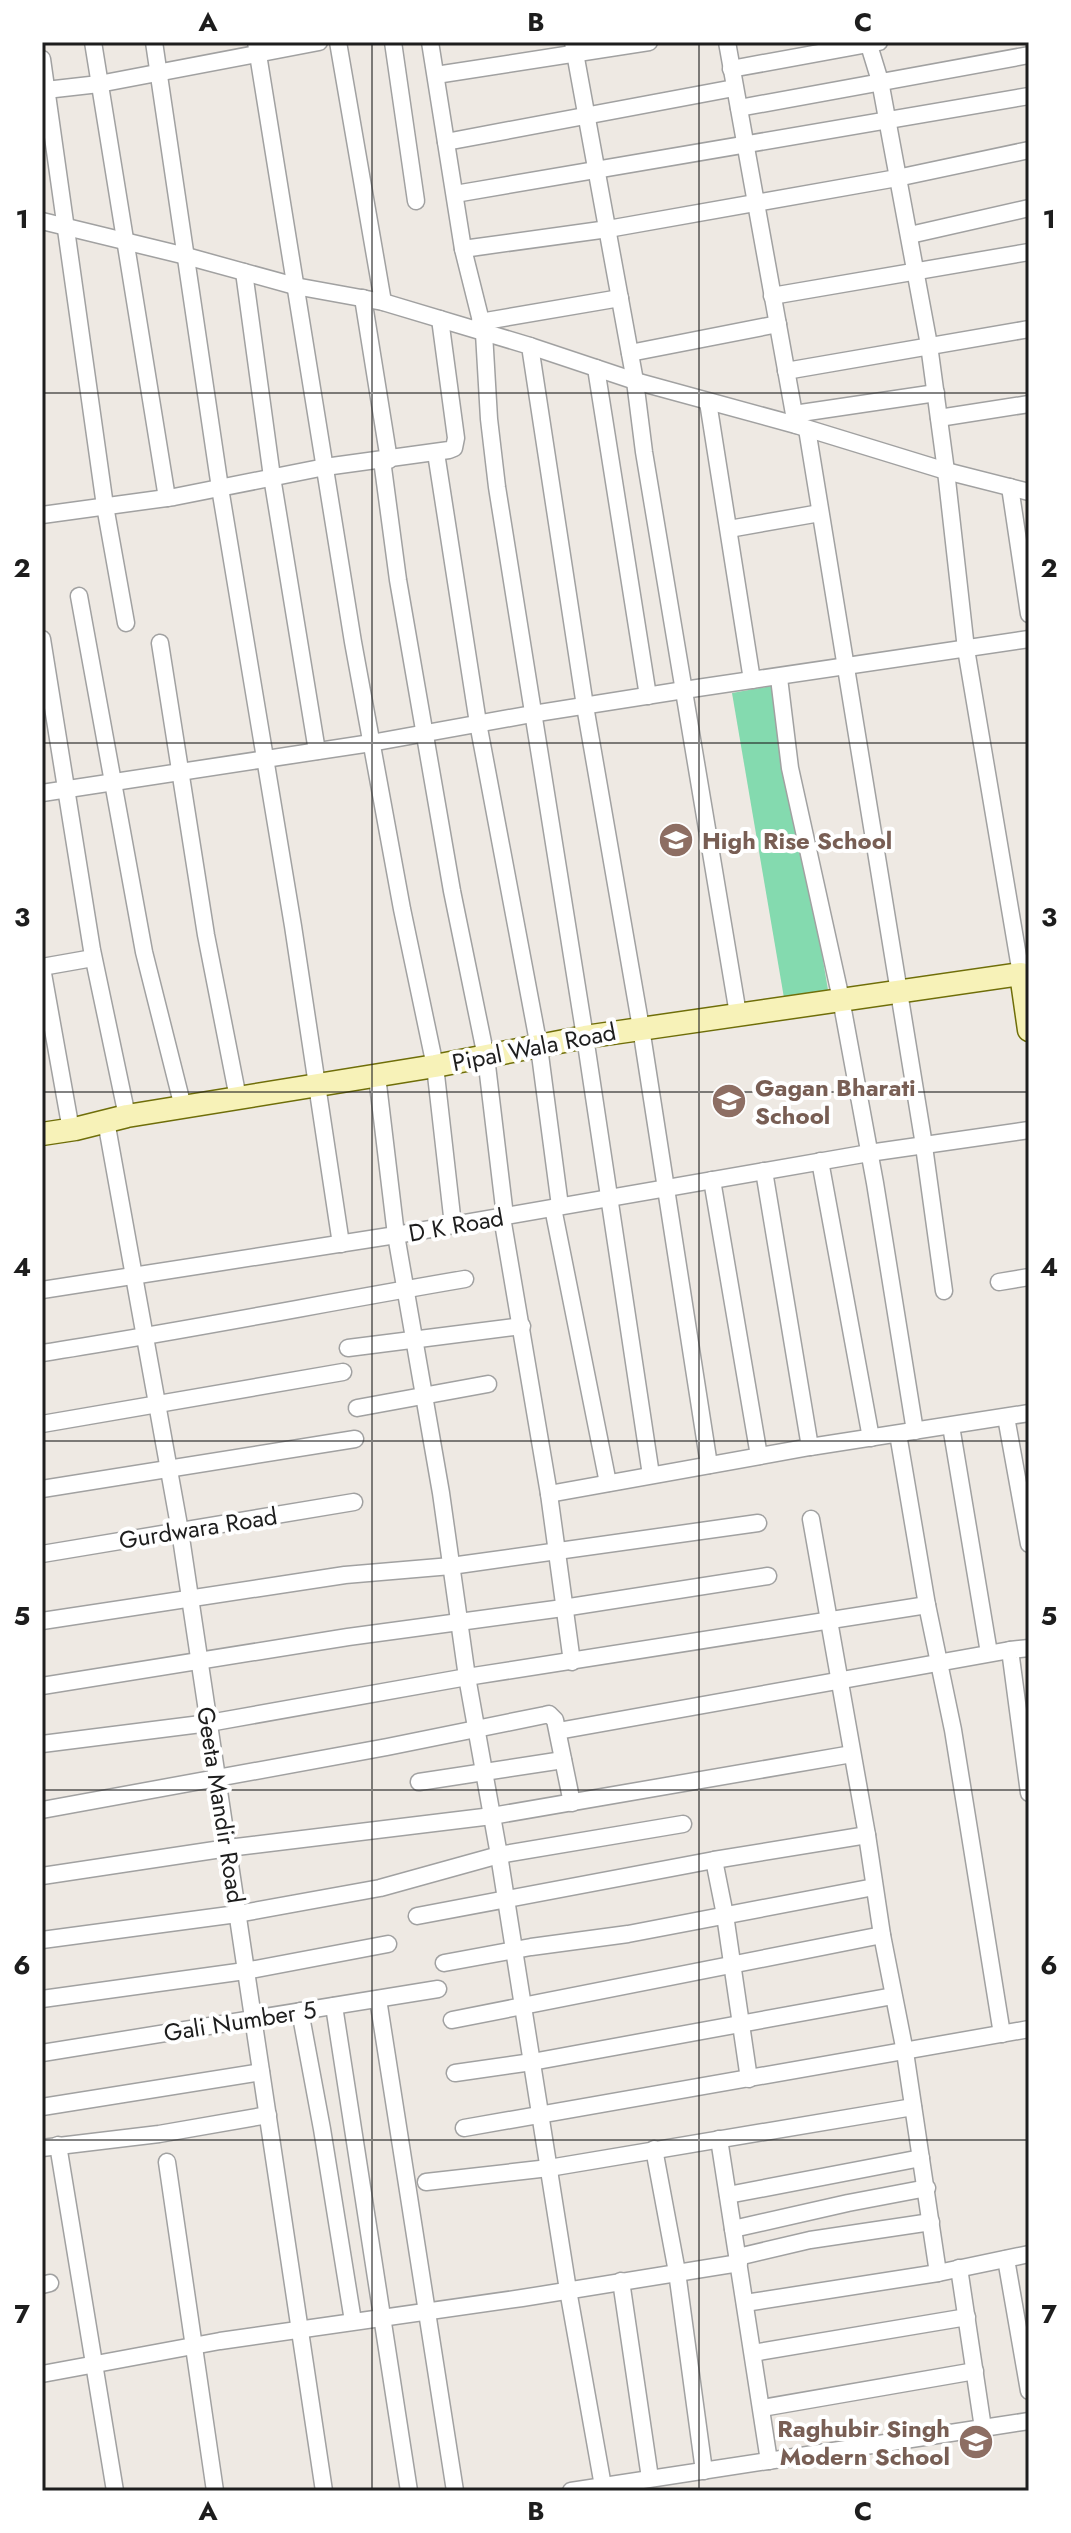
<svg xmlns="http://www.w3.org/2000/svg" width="1071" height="2533" font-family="Jost,sans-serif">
<rect width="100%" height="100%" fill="#eee9e3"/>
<!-- pitch -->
<path fill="#84daaf" d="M777,685l51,305 -44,8 -52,-305z"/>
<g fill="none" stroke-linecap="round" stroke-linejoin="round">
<!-- street casing -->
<g stroke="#a1a1a1" stroke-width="19">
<g id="street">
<path d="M93,42l74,456"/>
<path d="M154,42l66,446 73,438 48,318"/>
<path d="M256,42l97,600 49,267 33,157 18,159"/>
<path d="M338,42l45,260"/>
<path d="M393,42l23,159"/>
<path d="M430,42l33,207 21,84 5,86 8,68 88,550 66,438"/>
<path d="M573,42l62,339 9,71 94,562"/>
<path d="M727,42l69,383"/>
<path d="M868,42l12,39 49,264 17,126 20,178 55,325 8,-1"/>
<path d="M42,59l63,447 21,117"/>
<path d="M731,69l148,-27"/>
<path d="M436,75l213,-33"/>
<path d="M46,90l53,-6 220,-42"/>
<path d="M739,108l290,-53"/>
<path d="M446,142l288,-54"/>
<path d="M455,194l574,-98"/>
<path d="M42,221l144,35 109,30 88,16 147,44 55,360 56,322 68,437"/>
<path d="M910,235l119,-27"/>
<path d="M463,249l145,-20 289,-51 132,-28"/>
<path d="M244,272l28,205 45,274"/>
<path d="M772,296l257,-44"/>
<path d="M363,298l26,162"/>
<path d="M480,322l140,-24"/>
<path d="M530,346l105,35 161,44 150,46 83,21"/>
<path d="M630,353l148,-29"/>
<path d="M596,368l52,328"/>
<path d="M786,371l243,-42"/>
<path d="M708,402l44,278"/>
<path d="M794,414l142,-21"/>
<path d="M939,418l90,-14"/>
<path d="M807,429l116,710 21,152"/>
<path d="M436,453l42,270 61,324 21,159"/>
<path d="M382,460l16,120 54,311 34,166 19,159"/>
<path d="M1010,487l19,127"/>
<path d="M42,515l132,-18 151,-30 124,-17 5,-2 2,-10 -16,-119"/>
<path d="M729,529l91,-16"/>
<path d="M79,596l65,356 39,155"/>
<path d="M42,639l50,311 35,166"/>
<path d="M160,643l46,292 32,163"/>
<path d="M779,678l11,90 51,231 34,184 40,248"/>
<path d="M42,793l329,-50 161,-29 152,-24 345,-51"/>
<path d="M42,967l51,-9"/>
<path d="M42,968l29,162"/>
<path d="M377,1076l19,159 45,258 26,184 32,178 69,435 35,196"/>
<path d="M106,1121l74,410 144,960"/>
<path d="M820,1161l51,277"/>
<path d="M764,1171l46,276"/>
<path d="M712,1180l47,276"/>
<path d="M553,1208l55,275"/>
<path d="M502,1217l47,277 23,168"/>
<path d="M999,1282l30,-5"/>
<path d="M42,1290l354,-55 473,-82 160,-23"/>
<path d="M348,1348l174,-22"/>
<path d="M42,1353c142,-22 282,-50 423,-74"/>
<path d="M357,1408l131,-24"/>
<path d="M1006,1417l23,127"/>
<path d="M42,1424l301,-52"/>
<path d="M951,1426l38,227"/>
<path d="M898,1434l29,171 26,125 49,304"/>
<path d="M42,1489l313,-50"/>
<path d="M549,1494l261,-47 219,-34"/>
<path d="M811,1519l56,316 15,100 23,117 33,221"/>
<path d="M42,1554l312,-52"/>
<path d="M42,1621l303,-46 106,-9 307,-43"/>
<path d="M1029,1648l-19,2 19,143"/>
<path d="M42,1686l306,-49 215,-29 205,-32"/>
<path d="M558,1731l452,-81"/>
<path d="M42,1744l167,-21 258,-46 460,-72"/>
<path d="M419,1782l144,-22"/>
<path d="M42,1810l345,-63 158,-32 4,-1 6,6 17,83"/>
<path d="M714,1860l11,55 24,164"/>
<path d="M42,1876l186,-28 264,-32 360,-62"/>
<path d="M417,1916l297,-56 153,-25"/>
<path d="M42,1940l195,-26 143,-26 119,-33 184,-31"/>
<path d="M444,1963l87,-16 97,-13 246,-47"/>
<path d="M42,1999l203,-28 143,-27"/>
<path d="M378,1999l77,492"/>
<path d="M334,2006l75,485"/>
<path d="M300,2011l22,118 31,192"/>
<path d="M452,2020l430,-85"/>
<path d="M42,2053l396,-64"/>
<path d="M455,2073l77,-11 361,-66"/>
<path d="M42,2107l219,-35"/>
<path d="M464,2128l565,-99"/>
<path d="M719,2139l50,322"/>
<path d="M58,2145l57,346"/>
<path d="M42,2148l117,-14 109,-19"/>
<path d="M654,2149l23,123 27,199"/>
<path d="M167,2162l48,329"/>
<path d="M426,2182l123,-14 364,-61"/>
<path d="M728,2195l193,-37"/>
<path d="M733,2229l115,-26 79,-15"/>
<path d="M738,2257l72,-17 121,-18"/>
<path d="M1006,2259l23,132"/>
<path d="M621,2281l29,197"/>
<path d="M42,2285l8,-2"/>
<path d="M745,2303l193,-30 91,-19"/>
<path d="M753,2353l214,-36"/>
<path d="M42,2374l178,-33 302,-43 217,-35"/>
<path d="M762,2408l213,-37"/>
<path d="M983,2428l46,-7"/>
<path d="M571,2491l412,-63 -24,-160"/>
</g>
</g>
<!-- secondary casing -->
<g stroke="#6f6e09" stroke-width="25">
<path id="secondary" d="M42,1134l33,-5 52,-13 308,-50 150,-29 436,-63 8,56"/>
</g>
<!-- street -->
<use href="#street" stroke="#fff" stroke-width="16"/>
<!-- secondary -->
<use href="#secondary" stroke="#f7f2b8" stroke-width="22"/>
</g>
<!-- grid -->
<path fill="none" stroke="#1d1d1d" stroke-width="2" stroke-opacity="0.55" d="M372,42v2449M699,42v2449M42,393h987M42,743h987M42,1092h987M42,1441h987M42,1790h987M42,2140h987"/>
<!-- icons -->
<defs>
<g id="school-disc" transform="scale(1.8)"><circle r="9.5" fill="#8d6e63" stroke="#fff"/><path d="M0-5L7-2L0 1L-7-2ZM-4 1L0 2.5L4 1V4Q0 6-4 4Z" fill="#fff"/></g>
</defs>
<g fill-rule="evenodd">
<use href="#school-disc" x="676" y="840"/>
<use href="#school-disc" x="729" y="1101"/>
<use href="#school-disc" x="976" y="2442"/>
</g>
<g text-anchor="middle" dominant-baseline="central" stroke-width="8" stroke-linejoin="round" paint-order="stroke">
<!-- education labels -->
<g font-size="24" font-weight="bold" fill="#785e54" stroke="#fff" text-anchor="start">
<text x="702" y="840">High Rise School</text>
<text x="755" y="1087">Gagan Bharati<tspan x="755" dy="28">School</tspan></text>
<text x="950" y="2428" text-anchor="end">Raghubir Singh<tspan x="950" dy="28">Modern School</tspan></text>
</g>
<!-- street labels -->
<g font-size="24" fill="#1d1d1d" stroke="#fff">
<text transform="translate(534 1047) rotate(-11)">Pipal Wala Road</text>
<text transform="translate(456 1225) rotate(-10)">D K Road</text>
<text transform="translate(198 1528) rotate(-9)">Gurdwara Road</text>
<text transform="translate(221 1805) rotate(81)">Geeta Mandir Road</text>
<text transform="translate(240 2021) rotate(-9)">Gali Number 5</text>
</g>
</g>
<!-- border -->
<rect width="1071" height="2533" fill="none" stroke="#ffffff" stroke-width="88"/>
<rect x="44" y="44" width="983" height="2445" fill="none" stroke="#1d1d1d" stroke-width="3"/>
<g font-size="26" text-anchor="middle" font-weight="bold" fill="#1d1d1d">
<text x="208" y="31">A</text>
<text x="536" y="31">B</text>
<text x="863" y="31">C</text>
<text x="22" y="228">1</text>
<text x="1049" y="228">1</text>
<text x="22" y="577">2</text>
<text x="1049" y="577">2</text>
<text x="22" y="926">3</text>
<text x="1049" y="926">3</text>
<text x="22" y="1276">4</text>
<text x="1049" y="1276">4</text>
<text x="22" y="1625">5</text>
<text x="1049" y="1625">5</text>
<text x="22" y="1974">6</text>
<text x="1049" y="1974">6</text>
<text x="22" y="2323">7</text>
<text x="1049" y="2323">7</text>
<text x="208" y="2520">A</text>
<text x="536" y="2520">B</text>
<text x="863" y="2520">C</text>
</g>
</svg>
